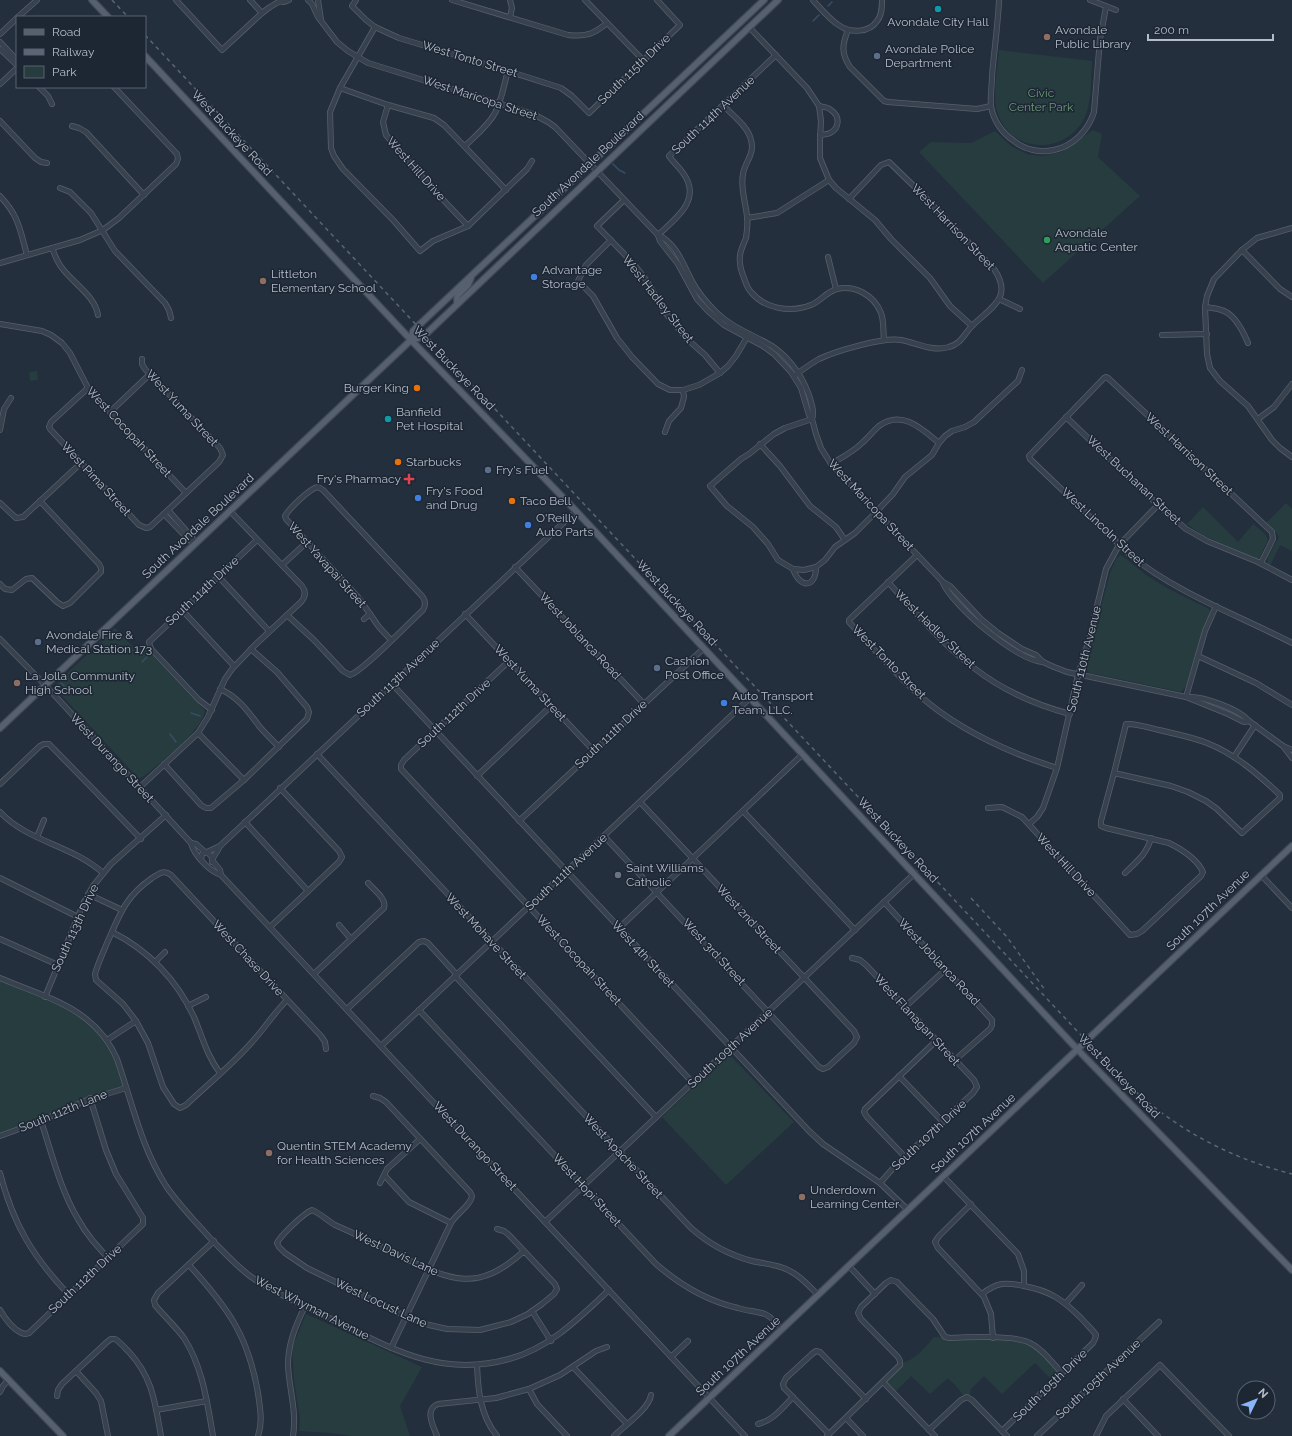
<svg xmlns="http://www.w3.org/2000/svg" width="1292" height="1436" font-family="Raleway,sans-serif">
<rect width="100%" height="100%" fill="#242f3e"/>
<!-- green -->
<g fill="#263c3f">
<path d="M999,50l93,11c-1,17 0,43 -8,58 -20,37 -75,35 -87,-8 -5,-15 1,-44 2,-61z"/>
<path d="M1093,130l9,4 -4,23 42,39 -97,87 -124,-131 12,-10 40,1 24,-12 16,15 16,8 16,2 18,-4z"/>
<path d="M29,372l8,-1 1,9 -8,1z"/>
<path d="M1286,503l6,6v42l-12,-6 -10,21 -3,-2 1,-7 11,-20 -3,-5 -10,-9z"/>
<path d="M1203,507l35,35 15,-18 13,11 2,5 -9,19h-2l-53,-23 -17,-12z"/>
<path d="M1120,555l4,2 22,18 21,13 42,21 1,3 -9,23 -15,51 -5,6 -91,-19 -5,-5 25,-95 6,-14z"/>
<path d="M115,628l22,23 8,-2 5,4 55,58c-4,21 -44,51 -61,65l-4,2h-2l-83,-90 1,-4z"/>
<path d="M0,978l81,36 30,32 15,42 -39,12 -87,36z"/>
<path d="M729,1054l65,68 -68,63 -64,-68z"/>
<path d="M306,1314l116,53 -22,39 10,30h-57l-23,-3 -31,-2 1,-12 -6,-38 -2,-33z"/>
<path d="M934,1337l78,1 19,5 31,30 -9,8 -18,-18 -33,31 -18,-18 -13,13 -2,9h-4l-8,-11 -9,-9 -18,16 -19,-18 -17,17 -11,-11 17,-19c14,-1 25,-16 34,-26z"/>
</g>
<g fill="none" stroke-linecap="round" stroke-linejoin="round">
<!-- stream -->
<g stroke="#394c67" stroke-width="1.5">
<path d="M828,6l4,-4"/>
<path d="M813,21l6,-6"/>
<path d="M613,164l6,6 6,3"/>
<path d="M142,662l5,-5"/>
<path d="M61,683c5,6 14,9 23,9"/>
<path d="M191,713l9,3"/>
<path d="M170,734l6,8"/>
</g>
<!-- minor casing -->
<g stroke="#565f6c" stroke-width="6">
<g id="minor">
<path d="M176,0l46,50 40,-37 8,-6 12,-7"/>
<path d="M250,0l12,13"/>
<path d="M308,0l4,4 6,13 19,25 11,9 20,12 165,51 15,8 7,5 103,108 2,6 18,23 19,35 11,12 16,14 39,21 11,8 17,18 10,16 8,27 3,4 4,15 5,14 10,16 112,118 7,4 31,33 17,14 24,16 14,6 7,7 11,5 13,5 119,25 42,17 16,8 5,-1"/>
<path d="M318,0l3,20"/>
<path d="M356,0l-4,6 14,14 9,7 24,11 109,33 53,17 11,8 17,17 91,-88 -23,-25"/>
<path d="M452,0l116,35c18,2 26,-1 39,-12"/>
<path d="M585,0l58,60"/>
<path d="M813,0c8,9 17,20 27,26 11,7 29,7 37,-5 5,-6 5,-14 5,-21"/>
<path d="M999,0c-1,25 -5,51 -7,76 0,10 -2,20 -1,30 2,14 11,27 23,35 11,9 26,12 40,9 19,-4 34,-19 40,-38l6,-73 6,-32"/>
<path d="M1090,0l26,10"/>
<path d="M280,1l4,1 5,-2"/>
<path d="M18,17l19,-17"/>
<path d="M510,17l2,-9 -2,-8"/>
<path d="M375,27l-35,61 -10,24 1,36 3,8 9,13 50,51 27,31 13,-10 35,-15 59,-57 5,-8"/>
<path d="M749,27l58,61 12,18 2,15 -1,18v19l9,22 7,8 39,32 16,19 39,39 20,28 22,20"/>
<path d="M848,30c-6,15 -7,23 2,37l34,34 4,1 89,7 14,-3"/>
<path d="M0,34l17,-16"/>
<path d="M0,42l17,18"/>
<path d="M0,49l17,16"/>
<path d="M0,84l17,-16"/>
<path d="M39,87l9,9 4,8"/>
<path d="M340,88l48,17 46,13 10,7 62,65"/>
<path d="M388,105l-5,17 3,13 45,52 37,39"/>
<path d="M723,105c9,10 25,21 28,35 4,15 -6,21 -8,34 -3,14 3,29 4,43 1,6 0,14 -1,21 -2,5 -5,11 -6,17 -1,8 1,16 4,23 2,5 3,10 7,14 14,17 39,21 60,13 10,-4 15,-13 26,-16 18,-4 37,6 44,24 3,7 2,18 3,27"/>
<path d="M819,106c4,1 9,1 12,4 9,6 9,18 -1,23 -3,2 -7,1 -10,2"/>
<path d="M0,121l35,37 6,4 6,1"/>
<path d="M72,126l7,2 7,4 58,63"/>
<path d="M465,146c10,-10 23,-20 30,-33 7,-13 9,-29 13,-42"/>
<path d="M60,188l10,4 21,21 24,38 50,52 4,7 2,8"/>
<path d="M0,196c19,20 20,34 27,59"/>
<path d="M624,200l-27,26 36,37 14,18 17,30 23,28 18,16 15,18"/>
<path d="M747,218l30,-5 52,-33"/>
<path d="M1292,228l-35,10 -15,12 -28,29 -7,17 -2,11 2,47 3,14 10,13 28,25 24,34 8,8 12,9"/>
<path d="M658,235c19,8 26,32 35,48 6,11 14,20 23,29 14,14 32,21 49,30 21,11 36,31 44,53 2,8 6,16 3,24"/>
<path d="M658,235c17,-16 45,-35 25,-62 -4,-6 -10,-11 -14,-17l107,-101"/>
<path d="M611,240l-25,25 -8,16 15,15 24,42 15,19 26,27 12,6h13l16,-5 21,-12 8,-7 8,-10 13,-22"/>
<path d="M52,248c3,7 5,14 10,20 11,15 33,28 36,47"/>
<path d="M1242,250l38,39 12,8"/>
<path d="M828,257l8,32"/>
<path d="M0,263l80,-23 23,-10 16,-12 57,-54 2,-5 -1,-5 -63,-67"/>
<path d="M999,299l21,10"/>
<path d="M1205,307c5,1 11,1 16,3 13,3 22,21 27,33"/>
<path d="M0,324l42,7 9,4 11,8 8,10 18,35 98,105"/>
<path d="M1162,335l45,-1"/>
<path d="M794,376c8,-6 16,-12 25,-17 17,-8 64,-22 82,-19 16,3 32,12 48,7 12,-3 15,-13 23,-21 18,-18 42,-28 22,-57l-73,-76 -32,-31 -8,3 -32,34"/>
<path d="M88,388l-37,34 -2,5 1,2 89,96 7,3 4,-1 69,-65 4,-7 -3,-7 -75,-79 -3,-5v-5"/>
<path d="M110,412l40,-38"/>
<path d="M1066,417l92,88 28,24 21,12 51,21 34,18"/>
<path d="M812,419l-27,9 -11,6 -25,20 -8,5 -31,27 17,20 26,21 15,17 10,16 15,9 11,1 12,-3 9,-7 10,-13 20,-14 21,-21 17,-18 12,-17 27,-22 7,-12 6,-7 7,-5 13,-4 9,-5 44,-41 4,-11"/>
<path d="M1258,419l16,-12 18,-23"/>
<path d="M0,430l4,-21 7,-11"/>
<path d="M665,432l4,-11 12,-13 3,-11 -1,-7"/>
<path d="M760,444l20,22 30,40 26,21 9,13"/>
<path d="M831,464c10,-6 22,-12 31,-21 6,-5 11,-12 17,-17 23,-17 43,3 60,17"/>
<path d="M0,503l16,15 7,-1 58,-54"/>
<path d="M168,510l22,25 5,7"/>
<path d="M164,514l24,25 7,5"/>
<path d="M917,555l-66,63 -2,2v2c23,25 45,51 70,73 39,35 88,57 138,73"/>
<path d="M1261,563l12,-24 -1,-7 -164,-154 -2,-1 -2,1 -75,78 1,3 100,96c48,39 108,60 162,88"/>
<path d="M282,565l25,-23"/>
<path d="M515,567l129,137"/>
<path d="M793,569c7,20 23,19 23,-2"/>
<path d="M218,576l51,55"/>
<path d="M888,582c27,30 54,62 86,86 28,22 62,37 96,46"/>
<path d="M943,583c10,23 74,78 100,79"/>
<path d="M0,584l5,5 7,1 14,-11 6,-1 25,24 6,4 7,-3 31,-31v-4l-2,-4 -59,-63"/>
<path d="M182,610l52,56"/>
<path d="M465,614l129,137"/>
<path d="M287,615l27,25 29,31 7,4c12,-3 61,-54 73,-65 3,-5 3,-9 -1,-14l-99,-106 -5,-3c-8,1 -29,22 -33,29l1,3 72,78 21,30 12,13"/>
<path d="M364,619l6,-5"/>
<path d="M0,639l45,46 146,158 5,1 9,8"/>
<path d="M1198,656l58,27 36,22"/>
<path d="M509,661l-105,99 -3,5v4l292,314"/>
<path d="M392,684l418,448 13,12 57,39 28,27"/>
<path d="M220,689c18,8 28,22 39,37 6,7 13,14 20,21"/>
<path d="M1186,697l19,-66 11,-25"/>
<path d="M1188,697c15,-1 51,12 61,24l34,25 9,4"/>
<path d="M212,710l-13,-10 -47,-50 -2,-4 -1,-4 108,-102"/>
<path d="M198,733l46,47"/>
<path d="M1283,746l9,12"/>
<path d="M317,754l339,363"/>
<path d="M1234,757l21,-32"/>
<path d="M164,764l37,41 5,3h5l33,-28 63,-61 2,-7 -2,-5 -30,-35 -26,-23"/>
<path d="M477,776l74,-70"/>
<path d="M0,784l40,-38 4,-2h5l44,45 48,50"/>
<path d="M140,787l58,-54 10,-16 17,-38 7,-10 23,-24 46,-43c5,-6 5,-11 1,-16l-72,-75"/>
<path d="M988,808l14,-1 20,10 108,118 7,-1 5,-3 59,-55 2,-4c-6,-13 -22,-23 -34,-29l-63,-15 -5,-2v-5l13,-48 12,-49c10,-1 23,4 33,6 16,4 33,7 48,13 28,11 51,31 73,52v3l-38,35 -25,-24 -11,-8 -18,-9 -17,-6 -57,-13"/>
<path d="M743,811l112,119"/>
<path d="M0,812c28,30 72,33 103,61"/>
<path d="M519,821l185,-173"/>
<path d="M245,822l63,69"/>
<path d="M1029,824l8,-7 6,-9 14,-40 21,-93 10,-32 18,-74 13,-24 39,-40"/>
<path d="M604,836l215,231 4,2 5,-2 26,-24 3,-6 -3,-6 -214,-229"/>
<path d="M37,837l7,-17"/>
<path d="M191,843c3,12 18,28 30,32"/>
<path d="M207,852l13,-6 356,-335"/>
<path d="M213,858l5,-8 2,-4"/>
<path d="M201,860l1,-6 5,-2 5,5v5"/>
<path d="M212,860l8,10 1,5 524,561"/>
<path d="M1125,873c11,-11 22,-19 26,-35"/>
<path d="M1261,875l31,33"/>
<path d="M0,878l78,39"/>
<path d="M88,894l34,16"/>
<path d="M884,902l108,118v5l-2,4 -35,31"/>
<path d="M339,925l12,14"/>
<path d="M270,927l69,-65 3,-5 -3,-6 -59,-63"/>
<path d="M619,928l184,-174"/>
<path d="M112,932c36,18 65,48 82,85 8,19 13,39 26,56"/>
<path d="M0,939l58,26"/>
<path d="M852,958l8,2 6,5 108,115 3,7 -4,6 -78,73 -15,17"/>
<path d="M155,962l10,-10"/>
<path d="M314,974l70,-66c3,-9 -10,-18 -16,-25"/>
<path d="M455,976l236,252c18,16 38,27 61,33 13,3 26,3 38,10 12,6 19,15 28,24"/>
<path d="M0,978c47,20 95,30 117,81 15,43 24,88 49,127 13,19 28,34 43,51 13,13 26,28 41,39 22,16 49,27 73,39 63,30 113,64 186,44 41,-11 70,-41 100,-69"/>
<path d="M45,997l39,-95 9,-16 18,-22 55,-49"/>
<path d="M287,1000c-13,13 -23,29 -35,42 -20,23 -44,42 -66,63l-6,3 -6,-4 -11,-17 -15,-44 -12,-22 -13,-17 -27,-24 -1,-6c3,-11 8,-21 12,-31 13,-29 18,-46 45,-65 7,-4 11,-9 19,-3l150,161 4,6 1,7"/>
<path d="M188,1006l18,-9"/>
<path d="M905,1007l41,-38"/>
<path d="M347,1009l72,-67 5,-1 4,2 29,32"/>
<path d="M419,1010l237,254c24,21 51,37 82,44 9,3 18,3 27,6l5,3 12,12"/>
<path d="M107,1040l29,-19"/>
<path d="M381,1046l369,-348"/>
<path d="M899,1076l44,46"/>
<path d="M373,1096l7,2 6,4 84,90 2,4c-1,9 -16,18 -21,27l-60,125"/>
<path d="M41,1121c11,33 19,68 37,98 8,15 19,27 30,39"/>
<path d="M0,1136l41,-15 46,-21 39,-12"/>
<path d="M905,1157l-38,-40 -3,-5 1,-3 72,-69"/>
<path d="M0,1173c13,51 33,84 69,122"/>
<path d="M385,1176l24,26 42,21"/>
<path d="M943,1176l75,78 6,17v14"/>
<path d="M380,1183l7,-14 33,-30"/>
<path d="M971,1204l-32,32 -4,6 3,6 46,49 7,17 2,24"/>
<path d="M545,1222l370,-349"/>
<path d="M497,1229l7,2 5,4 46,49 2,5 -3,5 -12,10 -14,10 -17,8 -31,8 -33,-1 -18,-4 -18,-6 -104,-51 -22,-15 -6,-6 -2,-4c4,-8 27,-30 35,-33 6,2 16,11 23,15 23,10 45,21 67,32 50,24 76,36 122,-6"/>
<path d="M189,1265c39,43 59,70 69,128 2,15 5,29 0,43"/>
<path d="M849,1266l26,28"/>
<path d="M982,1294c15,-12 24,-12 42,-8 27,5 39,14 58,33 4,5 10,10 14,16l-1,4 -2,4 -91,88"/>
<path d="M1066,1303l16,-18"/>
<path d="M0,1310c5,9 15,22 25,24l4,-1 114,-109v-6l-27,-44 -10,-24 -16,-52"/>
<path d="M532,1311l19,30"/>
<path d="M671,1357l17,-16"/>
<path d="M477,1365c1,25 3,50 20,71"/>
<path d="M573,1367l54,57"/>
<path d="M76,1371l20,22 5,8 7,35"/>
<path d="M883,1382l52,54"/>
<path d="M529,1389l8,15 30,32"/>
<path d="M0,1392l3,-6 6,-7"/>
<path d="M57,1396l1,-6 4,-6 45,-42 4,-3h4c5,3 10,9 14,13 24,26 26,51 32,84"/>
<path d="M1123,1399l35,37"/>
<path d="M156,1410l51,-9"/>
<path d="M846,1418l17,18"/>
<path d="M758,1424c15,-3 25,-17 35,-27"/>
<path d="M929,1430l32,-30 6,-3 5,3 35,36"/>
<path d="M829,1434l-45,-46 -1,-4 3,-6 26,-24 4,-3 4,1 46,47"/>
<path d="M213,1436c-6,-34 -10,-68 -29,-98 -9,-12 -20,-22 -29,-33l-1,-5 4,-7 56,-52"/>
<path d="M293,1436c4,-25 -4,-47 -5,-71 0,-22 8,-40 17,-59"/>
<path d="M437,1436c-4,-10 -13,-27 1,-32l58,-6 33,-9 31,-14 36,-24 11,-4"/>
<path d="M614,1436c10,-10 35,-27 37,-41"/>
<path d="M827,1436l73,-71v-4l-2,-4 -37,-38 -3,-6 3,-6 25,-24 5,-3 6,2 36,37 12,18 5,1c17,-1 67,-3 80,5 13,6 22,20 32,30"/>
<path d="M1037,1436l122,-114"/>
<path d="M1096,1436l10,-20 54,-51 69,71"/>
</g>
</g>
<!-- major casing -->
<g stroke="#414a57" stroke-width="8">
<g id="major">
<path d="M92,0l16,17"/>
<path d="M145,56l266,284 165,171 501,538 215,221"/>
<path d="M457,304v-8l11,-11 3,-7"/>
<path d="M411,340l2,-9 6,-6 345,-325"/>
<path d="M0,728l411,-388 11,-3 5,-4 351,-333"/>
<path d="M0,1371l63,65"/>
<path d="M669,1436l623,-590"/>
</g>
</g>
<!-- minor -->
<use href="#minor" stroke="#38414e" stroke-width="4.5"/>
<!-- major -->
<use href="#major" stroke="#56606e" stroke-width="5.5"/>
<!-- rail -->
<g stroke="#5a6575" stroke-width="1.5" stroke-dasharray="4 4" stroke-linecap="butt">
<path d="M112,0l16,17"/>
<path d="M145,35l978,1045c49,47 103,77 169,94"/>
<path d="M971,898l36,39 38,53"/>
</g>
</g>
<!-- markers -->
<g fill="#0f9aa8" stroke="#1d2633" stroke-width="1.5">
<circle cx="938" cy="9" r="4"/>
<circle cx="388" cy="419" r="4"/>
</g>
<g fill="#8d6e63" stroke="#1d2633" stroke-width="1.5">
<circle cx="1047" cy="37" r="4"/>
<circle cx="263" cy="281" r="4"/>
<circle cx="17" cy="683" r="4"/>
<circle cx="269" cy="1153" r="4"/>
<circle cx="802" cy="1197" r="4"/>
</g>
<g fill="#5c6f8a" stroke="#1d2633" stroke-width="1.5">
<circle cx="877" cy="56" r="4"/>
<circle cx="488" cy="470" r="4"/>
<circle cx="38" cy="642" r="4"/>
<circle cx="657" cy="668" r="4"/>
</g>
<circle fill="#2e9e5b" stroke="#1d2633" stroke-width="1.5" cx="1047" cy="240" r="4"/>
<g fill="#3f7fe0" stroke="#1d2633" stroke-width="1.5">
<circle cx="534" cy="277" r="4"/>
<circle cx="418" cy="498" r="4"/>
<circle cx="528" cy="525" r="4"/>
<circle cx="724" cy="703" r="4"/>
</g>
<g fill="#e8710a" stroke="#1d2633" stroke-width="1.5">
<circle cx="417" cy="388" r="4"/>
<circle cx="398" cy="462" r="4"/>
<circle cx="512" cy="501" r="4"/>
</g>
<path fill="#e0444e" stroke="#1d2633" stroke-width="1.5" d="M407 473h4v4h4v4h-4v4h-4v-4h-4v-4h4z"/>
<circle fill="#6b7280" stroke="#1d2633" stroke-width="1.5" cx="618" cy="875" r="4"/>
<g text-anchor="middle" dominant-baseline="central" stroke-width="3" stroke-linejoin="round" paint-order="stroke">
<!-- poi labels -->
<g font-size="12" fill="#b4bcc9" stroke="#1d2633" text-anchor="start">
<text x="938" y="22" text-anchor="middle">Avondale City Hall</text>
<text x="1055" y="30">Avondale<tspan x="1055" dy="14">Public Library</tspan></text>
<text x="885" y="49">Avondale Police<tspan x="885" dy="14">Department</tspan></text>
<text x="1055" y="233">Avondale<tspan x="1055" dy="14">Aquatic Center</tspan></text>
<text x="542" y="270">Advantage<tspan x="542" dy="14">Storage</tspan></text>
<text x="271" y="274">Littleton<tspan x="271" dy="14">Elementary School</tspan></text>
<text x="409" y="388" text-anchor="end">Burger King</text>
<text x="396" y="412">Banfield<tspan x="396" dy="14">Pet Hospital</tspan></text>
<text x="406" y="462">Starbucks</text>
<text x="496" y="470">Fry's Fuel</text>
<text x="401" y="479" text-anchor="end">Fry's Pharmacy</text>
<text x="426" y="491">Fry's Food<tspan x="426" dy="14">and Drug</tspan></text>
<text x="520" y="501">Taco Bell</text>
<text x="536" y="518">O'Reilly<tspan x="536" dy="14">Auto Parts</tspan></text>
<text x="46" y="635">Avondale Fire &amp;<tspan x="46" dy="14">Medical Station 173</tspan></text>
<text x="665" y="661">Cashion<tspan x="665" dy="14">Post Office</tspan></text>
<text x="25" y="676">La Jolla Community<tspan x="25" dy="14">High School</tspan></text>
<text x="732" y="696">Auto Transport<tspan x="732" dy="14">Team, LLC.</tspan></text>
<text x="626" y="868">Saint Williams<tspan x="626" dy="14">Catholic</tspan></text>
<text x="277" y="1146">Quentin STEM Academy<tspan x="277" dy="14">for Health Sciences</tspan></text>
<text x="810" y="1190">Underdown<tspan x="810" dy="14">Learning Center</tspan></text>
</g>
<!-- street labels -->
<g font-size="12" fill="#b4bcc9" stroke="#1d2633">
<text transform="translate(470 59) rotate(17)">West Tonto Street</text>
<text transform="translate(634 69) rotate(-44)">South 115th Drive</text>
<text transform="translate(480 98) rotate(18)">West Maricopa Street</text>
<text transform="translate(713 115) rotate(-43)">South 114th Avenue</text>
<text transform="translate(232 133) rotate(47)">West Buckeye Road</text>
<text transform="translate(588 164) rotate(-43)">South Avondale Boulevard</text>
<text transform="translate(416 169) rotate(48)">West Hill Drive</text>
<text transform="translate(953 227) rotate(46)">West Harrison Street</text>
<text transform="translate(658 299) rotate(52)">West Hadley Street</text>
<text transform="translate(454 368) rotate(46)">West Buckeye Road</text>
<text transform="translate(182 408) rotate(47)">West Yuma Street</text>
<text transform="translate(129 432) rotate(47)">West Cocopah Street</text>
<text transform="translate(1189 454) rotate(43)">West Harrison Street</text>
<text transform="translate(96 479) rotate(47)">West Pima Street</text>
<text transform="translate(1134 480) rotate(43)">West Buchanan Street</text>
<text transform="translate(871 505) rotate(47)">West Maricopa Street</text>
<text transform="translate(198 526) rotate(-43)">South Avondale Boulevard</text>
<text transform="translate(1103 527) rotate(43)">West Lincoln Street</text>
<text transform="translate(327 565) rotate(48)">West Yavapai Street</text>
<text transform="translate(202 591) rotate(-43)">South 114th Drive</text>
<text transform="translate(677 603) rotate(47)">West Buckeye Road</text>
<text transform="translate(935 629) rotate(44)">West Hadley Street</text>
<text transform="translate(580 636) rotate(47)">West Joblanca Road</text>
<text transform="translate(1084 659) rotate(-76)">South 110th Avenue</text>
<text transform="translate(889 662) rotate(45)">West Tonto Street</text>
<text transform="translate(398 678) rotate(-43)">South 113th Avenue</text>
<text transform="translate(530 683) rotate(47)">West Yuma Street</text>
<text transform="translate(454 713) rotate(-43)">South 112th Drive</text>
<text transform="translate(611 734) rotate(-43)">South 111th Drive</text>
<text transform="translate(112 758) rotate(47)">West Durango Street</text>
<text transform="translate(898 840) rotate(47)">West Buckeye Road</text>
<text transform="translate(1066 865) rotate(47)">West Hill Drive</text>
<text transform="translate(566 872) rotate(-43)">South 111th Avenue</text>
<text transform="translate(1208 910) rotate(-44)">South 107th Avenue</text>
<text transform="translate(749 919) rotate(47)">West 2nd Street</text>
<text transform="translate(75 928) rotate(-65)">South 113th Drive</text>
<text transform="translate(486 936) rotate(47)">West Mohave Street</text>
<text transform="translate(714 952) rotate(47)">West 3rd Street</text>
<text transform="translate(643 954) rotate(47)">West 4th Street</text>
<text transform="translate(248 958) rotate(47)">West Chase Drive</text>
<text transform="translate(579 960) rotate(47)">West Cocopah Street</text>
<text transform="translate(939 962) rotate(47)">West Joblanca Road</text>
<text transform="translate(917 1020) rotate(47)">West Flanagan Street</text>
<text transform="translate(730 1048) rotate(-43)">South 109th Avenue</text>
<text transform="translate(1119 1076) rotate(46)">West Buckeye Road</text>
<text transform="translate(63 1111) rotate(-22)">South 112th Lane</text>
<text transform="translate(973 1133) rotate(-43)">South 107th Avenue</text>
<text transform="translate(929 1135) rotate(-43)">South 107th Drive</text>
<text transform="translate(475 1146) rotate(47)">West Durango Street</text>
<text transform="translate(623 1156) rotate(47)">West Apache Street</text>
<text transform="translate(587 1190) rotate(47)">West Hopi Street</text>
<text transform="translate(396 1253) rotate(25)">West Davis Lane</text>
<text transform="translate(85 1279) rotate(-43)">South 112th Drive</text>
<text transform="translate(381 1303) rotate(25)">West Locust Lane</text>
<text transform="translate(312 1308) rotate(27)">West Whyman Avenue</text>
<text transform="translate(738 1356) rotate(-43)">South 107th Avenue</text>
<text transform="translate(1098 1379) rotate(-43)">South 105th Avenue</text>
<text transform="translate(1050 1385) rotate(-44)">South 105th Drive</text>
</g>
<!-- park labels -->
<g font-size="12" fill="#6b9a76" stroke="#1d2633">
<text x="1041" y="93">Civic<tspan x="1041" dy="14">Center Park</tspan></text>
</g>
</g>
<!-- legend -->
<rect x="16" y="16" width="130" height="72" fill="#1d2633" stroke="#59626f"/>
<rect x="24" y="29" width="20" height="6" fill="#56606e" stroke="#59626f"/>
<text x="52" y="36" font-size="12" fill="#b4bcc9">Road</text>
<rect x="24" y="49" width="20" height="6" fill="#5a6575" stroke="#59626f"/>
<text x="52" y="56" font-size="12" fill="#b4bcc9">Railway</text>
<rect x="24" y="66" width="20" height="12" fill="#263c3f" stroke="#59626f"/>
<text x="52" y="76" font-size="12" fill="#b4bcc9">Park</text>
<!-- north arrow -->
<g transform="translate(1256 1400) rotate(47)"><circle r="19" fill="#1d2633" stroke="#59626f"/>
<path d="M0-3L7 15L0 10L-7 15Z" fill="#8ab4f8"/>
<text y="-6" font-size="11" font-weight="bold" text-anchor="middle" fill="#b4bcc9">N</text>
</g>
<!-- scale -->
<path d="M1148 34v6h125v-6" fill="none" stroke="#b4bcc9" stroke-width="2"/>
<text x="1154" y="34" font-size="12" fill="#b4bcc9" stroke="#1d2633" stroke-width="3" paint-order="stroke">200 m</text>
</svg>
